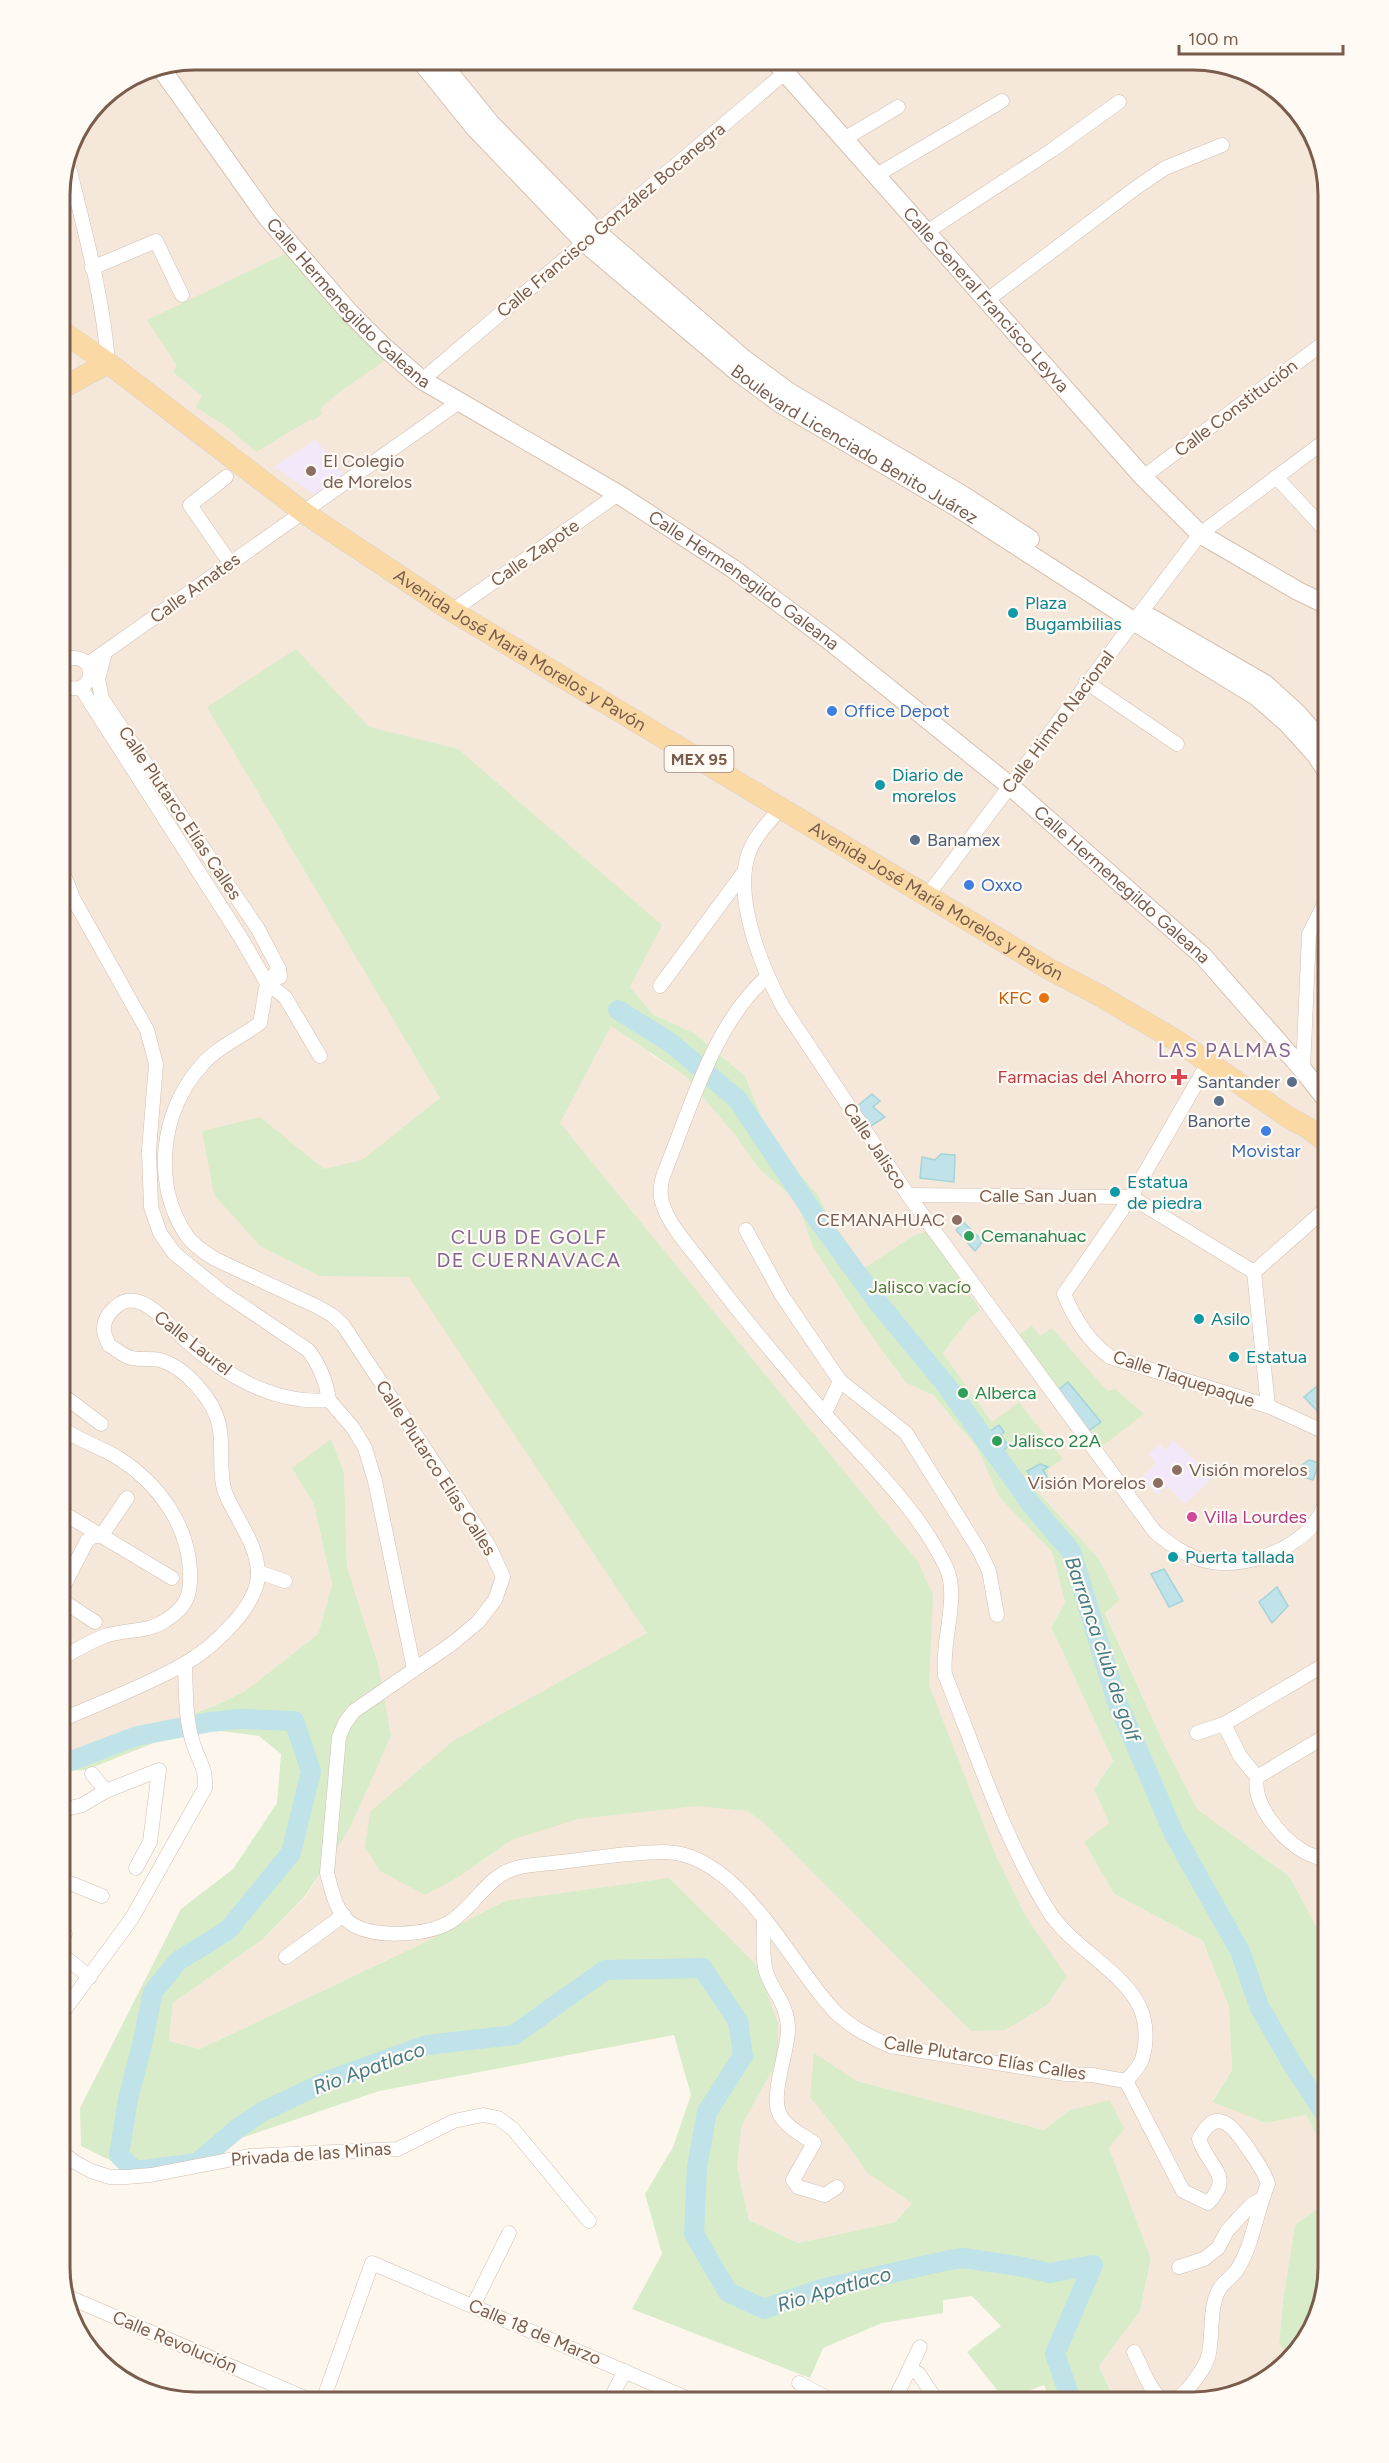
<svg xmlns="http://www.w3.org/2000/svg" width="1389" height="2463" font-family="Figtree,sans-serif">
<rect width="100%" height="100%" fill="#fdf6ec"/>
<!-- residential -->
<path fill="#f5e8da" d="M195,60h1008l73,28 43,55 10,52v1756l-39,-74 -93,-68 -34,-67 -58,-130 15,-12 -21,-40 -64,-71 -43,-67 -49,-69 27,-35 -82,-46 -33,-4 -37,-73 -46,-52 -27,-67 -51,-43 -40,-18 -24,-28 19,66 36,23 52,60 23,34 36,30 17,47 50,77 43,59 27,12 44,53 22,49 53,55 13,51 -14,24 62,134 -19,28 15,34 -25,19 30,52 89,47 26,66 3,63 -20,31 54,22 40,-8 23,43v42l-34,25 -12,75 -4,43 10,14 -43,36 -52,10h-78l-17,-37 41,-55 11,-51 -42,-112 -39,-38 -26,20 -188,-49 -42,-28 28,84 25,36 45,29 -17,20 -97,21 -49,-23 -12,-54 5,-41 36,-65 -23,-97 -36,-35 -214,-27 -88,45 -217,103 -31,-8 4,-38 90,-64 43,-43 42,-64 30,-168 -31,-97 -3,-94 -52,-5 22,37 18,80 -14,49 -73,57 -26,13 -56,21 -103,32v-1570l10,-44 30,-44 44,-29z"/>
<!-- commercial -->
<path fill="#fde8e0" d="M60,347l16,13 1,9 -17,10z"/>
<!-- education -->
<g fill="#f3e8fa">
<path d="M315,440l31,36 -29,20 -43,-29z"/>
<path d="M1173,1440l40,37 -28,27 -18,-18 -10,9 -9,-11 -5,6 -7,-7 20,-20 -7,-9 11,-10 5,7z"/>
</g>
<!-- green -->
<g fill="#d8ecc9">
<path d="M289,252l98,107 -49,34 -18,16 2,5 -9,7 -2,-2 -55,33 -29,-25 -31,-20 6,-11 -29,-24 4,-6 -30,-46z"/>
<path d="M296,649l73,78 89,22 204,176 -32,62 24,28 40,18 51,43 27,67 46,52 37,73 8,1 50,-33 14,-5 53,79 -10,8 -27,35 49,69 27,-20 44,57 -15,10v10l-13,10 64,70 21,41 -15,13 58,129 34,67 93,68 39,74v207l-23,-43 -40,8 -54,-21 20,-32 -3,-63 -26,-66 -89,-47 -30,-52 25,-19 -15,-34 19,-28 -62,-134 14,-24 -13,-51 -53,-55 -22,-49 -44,-53 -27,-12 -43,-59 -50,-77 -17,-47 -36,-30 -24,-34 -51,-60 -74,-50 -51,97 358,439 15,33 -4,90 67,171 30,61 41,60 -20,28 -42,25 -34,1 -208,-209 -16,-11 -49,-5 -120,13 -67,21 -51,36 -35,19 -45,-24 -15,-23 5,-36 83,-71 194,-108 -238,-356 -89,-1 -60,-30 -46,-51 -12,-64 58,-14 64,52 38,-9 78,-62 -233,-391z"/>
<path d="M1032,1326l8,10 12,-8 55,63 8,-2 29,25 -43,33 -87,-109z"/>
<path d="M331,1439l13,34 3,94 31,97 13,72 -43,96 -43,64 -42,43 -90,64 -4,38 31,8 217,-103 88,-45 164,-23 86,85 23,60v37l-36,65 -5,41 12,54 49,23 97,-21 17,-19 -45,-30 -25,-36 -32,-40 4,-44 43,28 187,49 26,-20 40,-10 14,29 -15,19 42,111 -11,52 -41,55 17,37h-64l-8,-18 -39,15 -38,-48 34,-26 -29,-30 -29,4v13l-61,10 -59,25 -13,30 -178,-69 30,-55 -17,-60 28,-47 18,-52 -17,-60 -295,56 -196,67 -65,6 -37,-18 -1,-38 101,-199 52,-40 44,-66 4,-49 -22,-18 -46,-6 -29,1 -98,39 -26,1v-14l103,-32 56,-21 26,-13 73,-57 14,-49 -18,-80 -22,-37z"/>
<path d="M1329,2200v68l-23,75 -17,14 -10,-14 4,-43 12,-75z"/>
</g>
<!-- water -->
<g fill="#bfe3e8" stroke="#a5d3da" stroke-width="1.5">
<path d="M872,1094l8,7 -7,6 12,10 -14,9 -15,-19z"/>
<path d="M941,1154l14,1 -1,27 -34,-4 2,-21 13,3z"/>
<path d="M964,1223l19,18 -8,10 -19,-21z"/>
<path d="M1068,1382l33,40 -13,9 -31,-40z"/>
<path d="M1317,1386l12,13v6l-9,9 -16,-17z"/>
<path d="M999,1425l5,7 -3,3 7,11 -10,10 -13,-21z"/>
<path d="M1309,1460l10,3 -6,17 -22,-7z"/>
<path d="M1040,1464l8,3 -5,3 7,12 -12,6 -11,-17z"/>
<path d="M1164,1569l19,32 -14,6 -18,-33z"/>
<path d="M1277,1587l11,19 -16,17 -13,-21z"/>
</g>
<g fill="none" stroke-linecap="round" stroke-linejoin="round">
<!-- river -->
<g stroke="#bfe3e8" stroke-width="20">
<path d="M618,1010l53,33 67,57 80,120 62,85 66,80 88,123 37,43 45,148 58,135 66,117 19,55 31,54 39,60"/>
<path d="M60,1765l77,-29 73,-14 29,-3 55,2 17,50 -20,82 -63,77 -50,31 -25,31 -11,53 -14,54 -9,56 16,16 62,-8 41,-35 24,-16 65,-31 100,-36 87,-10 91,-65 97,-2 36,53 5,35 -36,56 -10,55 -3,67 34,58 36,17 57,-20 128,-29 14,-2 55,8 32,7 43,-8 -38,89 17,49"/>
</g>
<!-- street casing -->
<g stroke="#d1beb0" stroke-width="15">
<g id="street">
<path d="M844,139l54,-32"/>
<path d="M67,159c16,67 36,135 41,204"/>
<path d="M875,176l127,-75"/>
<path d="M925,233l127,-83 67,-48"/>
<path d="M92,268l64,-27 26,54"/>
<path d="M986,301l151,-114 28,-19 57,-23"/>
<path d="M422,380l378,-320"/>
<path d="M226,477l-36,28 40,58"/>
<path d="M1143,477l186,-138"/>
<path d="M1276,477l53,57"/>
<path d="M452,611l166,-117"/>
<path d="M60,645l8,14"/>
<path d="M105,653l-7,26 4,20 156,230 21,40 1,8"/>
<path d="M88,664l371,-262"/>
<path d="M60,679c4,10 12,10 21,9 9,-6 11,-13 7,-24 -10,-9 -20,-8 -28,3"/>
<path d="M1086,682l91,62"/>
<path d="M81,688l160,250 26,45 18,14 35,59"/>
<path d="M780,809c-12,14 -26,28 -32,46 -14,45 14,113 35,152l125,188 247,337c17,14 35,27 57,30 41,6 98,-17 113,-58 3,-8 3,-19 4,-28"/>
<path d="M927,896l273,-362 129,-96"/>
<path d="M279,969l-12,14 -7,40c-20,15 -43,24 -59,43 -41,46 -49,119 -14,170 7,10 18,17 28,23l103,48 14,8 11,10 146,221 14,31 -8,23 -17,22 -25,21 -99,68 -9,12 -6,14 -12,136c4,15 9,39 22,49 22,17 77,14 101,0 24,-15 37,-46 66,-54 14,-4 31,-4 45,-6 35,-4 69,-10 104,-10 72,1 123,107 165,154 16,19 38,30 60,40l176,28 26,1 34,6"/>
<path d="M767,977c-53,46 -76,130 -102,194 -4,10 -6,20 -3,31 7,25 30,47 45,68 37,49 78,98 118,144 43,49 92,93 121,153 14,30 -5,74 -1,108 32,79 58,162 103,235 22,37 78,62 93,100 6,15 6,34 1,49 -2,8 -11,16 -16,22"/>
<path d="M660,986l84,-114"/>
<path d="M1208,1063l-77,134 -67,97c10,24 25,48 46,63l158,49 61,28"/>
<path d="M1303,1070l6,-136 20,-39"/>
<path d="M908,1195l223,2 123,75"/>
<path d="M746,1230l35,64 59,87 66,52 73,117 10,21 8,44"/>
<path d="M1254,1272l14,134"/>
<path d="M1254,1272l75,-66"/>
<path d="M60,1393l41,31"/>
<path d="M329,1400l24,28 12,20 10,33 39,188"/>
<path d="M825,1413l15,-32"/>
<path d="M60,1511l112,67"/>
<path d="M258,1572l27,9"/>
<path d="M60,1593l27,-52 5,-4 10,-2 25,-37"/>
<path d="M60,1599l35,23"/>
<path d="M60,1659c15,-8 30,-18 45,-23 20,-7 43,-3 61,-16 21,-13 25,-25 24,-49 -2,-47 -32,-87 -70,-112 -19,-12 -41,-18 -60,-32"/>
<path d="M60,1718l8,-1c39,-17 79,-32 116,-53 27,-15 76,-59 74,-92 -1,-29 -23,-54 -33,-80 -7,-20 -1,-46 -6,-67 -5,-25 -34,-58 -59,-65 -9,-2 -19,0 -28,-2 -8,-1 -16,-9 -23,-13 -2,-5 -6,-12 -5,-17 0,-14 17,-30 31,-27 18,3 35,25 47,36 40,37 92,68 147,63 -3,-19 -9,-35 -21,-50l-86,-58 -48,-39 -14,-20 -9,-26 -2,-57 7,-86 -9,-34 -73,-130 -14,-35"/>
<path d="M1224,1724l16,32 17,21c-5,27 24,61 46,74 6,4 15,6 22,9"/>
<path d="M1197,1733l27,-9 105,-62"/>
<path d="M92,1774l14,17"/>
<path d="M1257,1777l72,-43"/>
<path d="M60,1811l22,-6 24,-14 53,-21 -9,72 -14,26"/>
<path d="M60,1879l42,17"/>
<path d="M764,1920c0,15 -2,32 1,47 3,21 24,35 23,64 -1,23 -17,62 -9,82 6,14 24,22 35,30l-21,37 5,7 27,8 12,-8"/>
<path d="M60,1941l5,-7"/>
<path d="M60,1953l30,24"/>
<path d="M286,1957l58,-42"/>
<path d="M60,2016l72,-98 73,-130c1,-22 -6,-25 -12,-45 -8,-25 -7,-53 -8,-79"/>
<path d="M1126,2081l57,110 25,12c27,-28 0,-35 -9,-64 17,-34 34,-13 48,8 8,12 17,23 21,37 -12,28 -14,58 -31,86 -5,7 -14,12 -18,20 -10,18 -6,44 -10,63 -2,12 -11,23 -18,32 -31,40 -44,-7 -57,-33"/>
<path d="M60,2150l13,11 18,10 19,6h16l25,-2 98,-19 149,-7 56,-28 29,-6 15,3 15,11 76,92"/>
<path d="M1179,2267l25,-8 14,-11 9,-17 24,-26 11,-6"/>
<path d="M66,2296l251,107"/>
<path d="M473,2306l36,-73"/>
<path d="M910,2368l9,6 19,29"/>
<path d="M799,2383l37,20"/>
<path d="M322,2403l50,-140 326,140"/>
<path d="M608,2403l17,-32"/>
<path d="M893,2403l27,-56"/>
</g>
</g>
<!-- secondary casing -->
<g stroke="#d6c0b0" stroke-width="20">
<g id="secondary">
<path id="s1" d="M420,60l54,67 111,116 150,127 46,34 177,104 177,114 121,74 31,27 29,32 13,20"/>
<path d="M439,60l52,64 106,108 147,127 45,33 175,104 66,43"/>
<path id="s2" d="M774,60l369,417 57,57 98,57 31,15"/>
<path id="s3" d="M160,67l106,149 82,95 35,35 39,34 196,114 114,74 98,73 180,145 193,170 100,114 26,33"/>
<path d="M1151,618l114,66 33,30 31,36"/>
</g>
</g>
<!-- primary casing -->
<g stroke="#dad1cd" stroke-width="22">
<g id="primary">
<path id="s4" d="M60,330l48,33 195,149 149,99 597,358 48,25 80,47 114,78 17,9 21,16"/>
<path d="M60,389l48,-26"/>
</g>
</g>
<!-- street -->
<use href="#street" stroke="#fff" stroke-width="14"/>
<!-- secondary -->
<use href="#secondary" stroke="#fff" stroke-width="18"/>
<!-- primary -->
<use href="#primary" stroke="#fbd9a5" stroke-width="21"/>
</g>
<!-- markers -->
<g fill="#8d6e63" stroke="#fffaf3" stroke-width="2">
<circle cx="311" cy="471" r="6"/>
<circle cx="957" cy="1220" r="6"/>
<circle cx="1177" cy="1470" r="6"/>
<circle cx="1158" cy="1483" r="6"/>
</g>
<g fill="#0f9aa8" stroke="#fffaf3" stroke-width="2">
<circle cx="1013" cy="613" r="6"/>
<circle cx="880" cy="785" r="6"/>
<circle cx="1115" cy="1192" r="6"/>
<circle cx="1199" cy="1319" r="6"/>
<circle cx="1234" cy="1357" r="6"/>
<circle cx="1173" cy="1557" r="6"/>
</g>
<g fill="#3f7fe0" stroke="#fffaf3" stroke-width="2">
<circle cx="832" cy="711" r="6"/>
<circle cx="969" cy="885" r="6"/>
<circle cx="1266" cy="1131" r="6"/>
</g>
<g fill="#5c6f8a" stroke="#fffaf3" stroke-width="2">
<circle cx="915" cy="840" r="6"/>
<circle cx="1292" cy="1082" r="6"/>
<circle cx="1219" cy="1101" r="6"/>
</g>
<circle fill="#e8710a" stroke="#fffaf3" stroke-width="2" cx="1044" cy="998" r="6"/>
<path fill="#e0444e" stroke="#fffaf3" stroke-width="2" d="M1176 1068h6v6h6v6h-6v6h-6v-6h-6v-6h6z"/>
<g fill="#2e9e5b" stroke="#fffaf3" stroke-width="2">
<circle cx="969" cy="1236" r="6"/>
<circle cx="963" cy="1393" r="6"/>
<circle cx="997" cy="1441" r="6"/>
</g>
<circle fill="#d1479c" stroke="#fffaf3" stroke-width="2" cx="1192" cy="1517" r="6"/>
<g text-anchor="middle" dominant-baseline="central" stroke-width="4.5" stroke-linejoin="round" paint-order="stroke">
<!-- shield labels -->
<rect fill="#fffaf3" stroke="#a28b7f" stroke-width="1.5" x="664.5" y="746" width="69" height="26" rx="4.5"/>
<g font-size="16" font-weight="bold" fill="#7a5c4d">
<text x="699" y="759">MEX 95</text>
</g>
<!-- street labels -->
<g font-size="18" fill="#7a5c4d" stroke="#fffaf3">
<text transform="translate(611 220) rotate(-40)">Calle Francisco González Bocanegra</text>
<text stroke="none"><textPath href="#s2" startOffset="320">Calle General Francisco Leyva</textPath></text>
<text stroke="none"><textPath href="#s3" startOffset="303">Calle Hermenegildo Galeana</textPath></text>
<text transform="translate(1236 408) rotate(-37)">Calle Constitución</text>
<text stroke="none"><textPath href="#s1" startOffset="584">Boulevard Licenciado Benito Juárez</textPath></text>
<text transform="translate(535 553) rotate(-35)">Calle Zapote</text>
<text stroke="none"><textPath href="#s3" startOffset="789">Calle Hermenegildo Galeana</textPath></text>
<text transform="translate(195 588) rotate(-36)">Calle Amates</text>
<text stroke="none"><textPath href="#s4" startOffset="561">Avenida José María Morelos y Pavón</textPath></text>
<text transform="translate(1058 722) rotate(-53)">Calle Himno Nacional</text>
<text transform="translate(180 813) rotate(56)">Calle Plutarco Elías Calles</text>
<text stroke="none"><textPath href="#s3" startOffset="1275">Calle Hermenegildo Galeana</textPath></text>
<text stroke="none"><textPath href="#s4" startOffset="1047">Avenida José María Morelos y Pavón</textPath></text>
<text transform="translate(875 1146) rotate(56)">Calle Jalisco</text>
<text x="1038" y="1196">Calle San Juan</text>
<text transform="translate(193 1343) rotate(38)">Calle Laurel</text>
<text transform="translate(1184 1379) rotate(18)">Calle Tlaquepaque</text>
<text transform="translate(436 1468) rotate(57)">Calle Plutarco Elías Calles</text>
<text transform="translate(985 2058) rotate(9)">Calle Plutarco Elías Calles</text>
<text transform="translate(311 2154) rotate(-4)">Privada de las Minas</text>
<text transform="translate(535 2332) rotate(23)">Calle 18 de Marzo</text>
<text transform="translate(175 2342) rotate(23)">Calle Revolución</text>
</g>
<!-- education labels -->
<g font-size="18" fill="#785e54" stroke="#fffaf3" text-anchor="start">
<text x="323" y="461">El Colegio<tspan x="323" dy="21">de Morelos</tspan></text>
<text x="945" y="1220" text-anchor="end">CEMANAHUAC</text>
<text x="1189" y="1470">Visión morelos</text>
<text x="1146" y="1483" text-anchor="end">Visión Morelos</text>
</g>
<!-- culture labels -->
<g font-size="18" fill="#0d838f" stroke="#fffaf3" text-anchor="start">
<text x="1025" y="603">Plaza<tspan x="1025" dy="21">Bugambilias</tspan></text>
<text x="892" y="775">Diario de<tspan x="892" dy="21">morelos</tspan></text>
<text x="1127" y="1182">Estatua<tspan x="1127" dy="21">de piedra</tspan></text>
<text x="1211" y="1319">Asilo</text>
<text x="1246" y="1357">Estatua</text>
<text x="1185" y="1557">Puerta tallada</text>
</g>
<!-- shop labels -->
<g font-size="18" fill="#366cbe" stroke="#fffaf3" text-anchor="start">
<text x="844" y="711">Office Depot</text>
<text x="981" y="885">Oxxo</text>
<text x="1266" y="1151" text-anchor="middle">Movistar</text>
</g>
<!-- service labels -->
<g font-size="18" fill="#4e5e75" stroke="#fffaf3" text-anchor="start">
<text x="927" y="840">Banamex</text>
<text x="1280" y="1082" text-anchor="end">Santander</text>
<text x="1219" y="1121" text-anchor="middle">Banorte</text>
</g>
<!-- food labels -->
<g font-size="18" fill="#c56008" stroke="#fffaf3" text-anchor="end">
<text x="1032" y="998">KFC</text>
</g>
<!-- health labels -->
<g font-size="18" fill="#be3a42" stroke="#fffaf3" text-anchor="end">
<text x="1167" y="1077">Farmacias del Ahorro</text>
</g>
<!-- leisure labels -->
<g font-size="18" fill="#27864d" stroke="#fffaf3" text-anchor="start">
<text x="981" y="1236">Cemanahuac</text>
<text x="975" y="1393">Alberca</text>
<text x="1009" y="1441">Jalisco 22A</text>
</g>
<!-- park labels -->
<g font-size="18" fill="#537a41" stroke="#fffaf3">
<text x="920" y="1287">Jalisco vacío</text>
</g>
<!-- hotel labels -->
<g font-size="18" fill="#b23c85" stroke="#fffaf3" text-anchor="start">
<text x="1204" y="1517">Villa Lourdes</text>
</g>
<!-- neighbourhood labels -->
<g font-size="20" letter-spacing="1.5" fill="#846695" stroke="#fffaf3">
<text x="1225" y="1050">LAS PALMAS</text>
<text x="529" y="1237">CLUB DE GOLF<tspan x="529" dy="23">DE CUERNAVACA</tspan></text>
</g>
<!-- water labels -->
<g font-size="20" font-style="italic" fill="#437c86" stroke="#fffaf3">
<text transform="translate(1103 1649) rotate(71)">Barranca club de golf</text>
<text transform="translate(369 2068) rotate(-20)">Rio Apatlaco</text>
<text transform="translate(834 2289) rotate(-16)">Rio Apatlaco</text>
</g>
</g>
<!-- crop -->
<path d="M0 0H1389V2463H0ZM195 70H1193A125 125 0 0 1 1318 195V2267A125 125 0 0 1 1193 2392H195A125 125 0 0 1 70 2267V195A125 125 0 0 1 195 70Z" fill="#fffaf3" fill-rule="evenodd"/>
<path fill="none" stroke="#7a5c4d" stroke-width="3" d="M195 70H1193A125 125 0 0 1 1318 195V2267A125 125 0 0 1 1193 2392H195A125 125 0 0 1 70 2267V195A125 125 0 0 1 195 70Z"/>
<!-- scale -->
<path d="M1179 45v9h164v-9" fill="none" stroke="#7a5c4d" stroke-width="3"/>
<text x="1188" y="45" font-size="18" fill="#7a5c4d" stroke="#fffaf3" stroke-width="4.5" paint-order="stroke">100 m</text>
</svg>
